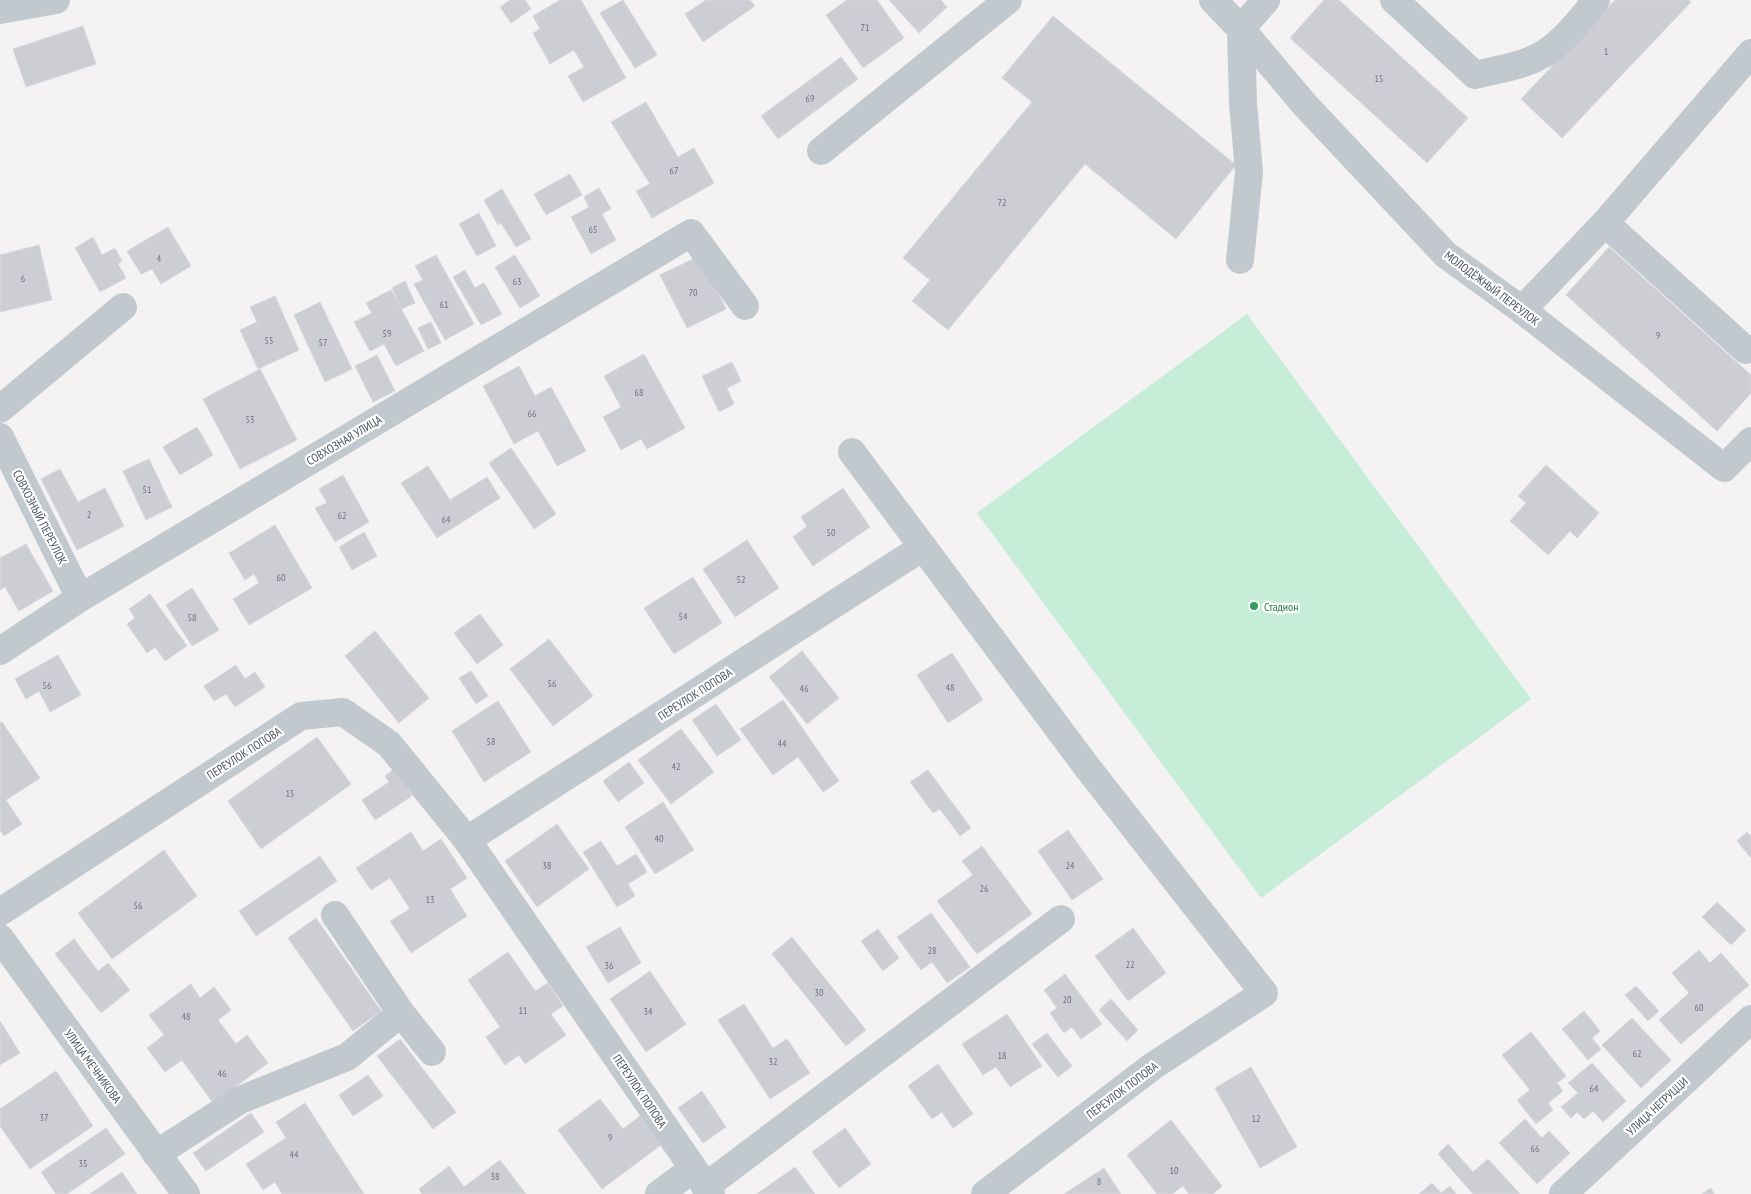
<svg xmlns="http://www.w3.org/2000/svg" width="1751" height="1194" font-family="'PT Sans Narrow',sans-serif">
<rect width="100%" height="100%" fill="#f4f2f2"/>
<!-- green -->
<path fill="#c5edd7" d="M1247,314l284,385 -270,199 -284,-385z"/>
<!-- building -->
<g fill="#cdced4" stroke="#d7d8dd">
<path d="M510,0h15l6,9 -20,14 -11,-16z"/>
<path d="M560,0h21l45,78 -43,24 -15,-26 16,-9 -10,-17 -24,14 -17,-31 7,-4 -7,-13z"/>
<path d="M623,0l34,55 -22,13 -35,-55z"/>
<path d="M706,0h44l5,6 -52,36 -18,-28z"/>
<path d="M847,0h30l27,38 -41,30 -37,-53z"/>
<path d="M889,0h52l6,7 -28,26z"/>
<path d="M1324,0h15l129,118 -41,45 -137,-125z"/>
<path d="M1615,0h74l2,2 -129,136 -41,-39z"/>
<path d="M1053,16l183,149 -60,74 -91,-75 -137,166 -36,-29 18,-21 -27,-22 129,-156 -30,-24z"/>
<path d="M83,26l13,38 -70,23 -13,-38z"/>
<path d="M841,57l17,22 -80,60 -17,-23z"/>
<path d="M646,102l32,55 16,-9 20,35 -62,35 -16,-27 14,-7 -39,-62z"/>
<path d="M570,174l12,21 -36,20 -12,-21z"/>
<path d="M599,188l12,21 -9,5 14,26 -25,14 -20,-37 18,-10 -5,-10z"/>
<path d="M502,189l29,50 -15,8 -15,-24 -3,2 -14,-25z"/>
<path d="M479,213l17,33 -19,10 -18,-32z"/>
<path d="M168,227l23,39 -30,18 -9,-15 -11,5 -14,-23z"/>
<path d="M93,237l9,18 13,-7 7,13 -4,3 8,14 -26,14 -25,-44z"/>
<path d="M39,245l13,55 -52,12v-57z"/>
<path d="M1609,247l142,128v18l-34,38 -151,-136z"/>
<path d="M436,255l38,69 -29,16 -31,-56 9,-4 -8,-14z"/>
<path d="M515,255l25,41 -20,12 -25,-41z"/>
<path d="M699,256l27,53 -39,19 -27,-53z"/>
<path d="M465,270l10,18 9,-5 18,31 -21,11 -28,-48z"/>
<path d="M405,281l10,22 -14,6 -9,-21z"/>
<path d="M391,290l33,61 -28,15 -12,-22 -14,7 -16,-29 18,-9 -6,-10z"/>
<path d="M275,296l24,54 -41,19 -18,-39 17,-8 -7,-15z"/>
<path d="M320,302l32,67 -27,13 -31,-67z"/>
<path d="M431,322l10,21 -13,6 -10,-21z"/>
<path d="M644,354l41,74 -38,21 -6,-10 -20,11 -18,-33 18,-10 -17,-31z"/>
<path d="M377,355l18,36 -22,11 -18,-36z"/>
<path d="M732,362l9,19 -14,7 7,16 -15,8 -17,-36z"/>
<path d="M519,366l16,30 16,-9 35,64 -29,15 -19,-35 -24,13 -31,-58z"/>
<path d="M260,369l37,71 -57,29 -37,-70z"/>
<path d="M197,427l16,28 -33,20 -17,-28z"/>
<path d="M511,448l45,66 -22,15 -45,-66z"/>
<path d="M149,459l23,48 -26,13 -23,-49z"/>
<path d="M1546,465l53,48 -22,25 -7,-7 -22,24 -38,-34 16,-18 -8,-7z"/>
<path d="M428,466l22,34 37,-23 13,21 -63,40 -36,-55z"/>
<path d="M60,469l18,33 27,-14 19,38 -47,24 -36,-71z"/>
<path d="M343,475l26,47 -34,20 -20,-34 12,-5 -8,-14z"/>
<path d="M843,488l27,39 -57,39 -20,-29 14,-11 -6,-9z"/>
<path d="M275,525l37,63 -63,37 -16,-26 26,-16 -5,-9 -9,6 -16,-27z"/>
<path d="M364,532l13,24 -25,14 -13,-23z"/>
<path d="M747,540l32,48 -44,29 -32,-48z"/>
<path d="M26,544l27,47 -34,20 -14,-24 -5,3v-32z"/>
<path d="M693,577l29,46 -48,31 -30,-46z"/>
<path d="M192,588l27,42 -27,16 -26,-41z"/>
<path d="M150,594l37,52 -22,15 -10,-14 -8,6 -20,-29 8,-6 -6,-9z"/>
<path d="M480,614l23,31 -26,19 -23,-31z"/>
<path d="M375,631l54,67 -30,25 -54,-67z"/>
<path d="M549,639l44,57 -40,30 -43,-57z"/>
<path d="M802,651l37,47 -32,26 -38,-47z"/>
<path d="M952,653l31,47 -35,23 -31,-48z"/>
<path d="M58,655l23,40 -31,17 -11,-21 -13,8 -11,-20z"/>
<path d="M236,665l9,14 10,-7 10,15 -30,20 -9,-13 -12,7 -10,-15z"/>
<path d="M471,671l17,25 -12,8 -17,-26z"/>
<path d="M783,700l56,81 -16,11 -25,-35 -25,18 -33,-46z"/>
<path d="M498,701l33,51 -47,30 -32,-51z"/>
<path d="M716,704l25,36 -24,16 -25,-36z"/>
<path d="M2,722l38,56 -34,22 16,24 -18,12 -4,-6v-107z"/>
<path d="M681,729l33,43 -43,32 -33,-44z"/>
<path d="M317,737l34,47 -90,65 -33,-48z"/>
<path d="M629,762l15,21 -26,19 -15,-21z"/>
<path d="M394,769l18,27 -37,24 -13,-20 27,-18 -4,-6z"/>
<path d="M928,770l43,58 -11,8 -20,-27 -7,4 -23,-31z"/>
<path d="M663,802l31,48 -39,24 -30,-47z"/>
<path d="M557,824l32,45 -52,38 -32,-46z"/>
<path d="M1068,830l35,49 -31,21 -34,-49z"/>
<path d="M411,832l12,19 18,-12 26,39 -17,11 17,27 -56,37 -21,-32 20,-12 -20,-31 -19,12 -15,-22z"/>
<path d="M1747,832l4,4v22l-14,-17z"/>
<path d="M601,841l16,25 19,-12 11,18 -19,12 7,12 -18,11 -34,-55z"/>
<path d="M982,846l50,68 -55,40 -40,-53 36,-26 -11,-14z"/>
<path d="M164,850l33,46 -85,63 -34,-46z"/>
<path d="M320,856l17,25 -81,55 -17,-25z"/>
<path d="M1717,902l29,28 -15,15 -29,-28z"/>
<path d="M931,913l39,54 -23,16 -15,-21 -11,8 -24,-33z"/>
<path d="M316,918l65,93 -28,20 -65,-93z"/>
<path d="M620,927l21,36 -33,20 -22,-36z"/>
<path d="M1133,928l33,45 -38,28 -33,-45z"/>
<path d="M878,929l21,29 -16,13 -22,-30z"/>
<path d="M792,937l74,93 -20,16 -74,-92z"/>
<path d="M74,939l24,32 10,-8 22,27 -29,23 -46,-59z"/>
<path d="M1699,950l11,13 11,-10 28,32 -68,59 -22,-24 30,-27 -17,-20z"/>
<path d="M508,952l27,39 13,-8 15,23 -12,8 15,21 -41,29 -6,-9 -14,10 -19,-28 14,-10 -32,-47z"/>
<path d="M650,971l36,53 -40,28 -36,-53z"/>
<path d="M1065,974l37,50 -21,15 -9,-12 -8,6 -14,-20 7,-5 -13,-18z"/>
<path d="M191,984l9,14 14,-11 17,23 -13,10 18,24 11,-9 21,28 -55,40 -31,-43 -17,12 -18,-24 17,-13 -15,-20z"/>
<path d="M1636,986l23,25 -11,10 -23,-26z"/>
<path d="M1111,999l27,31 -11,11 -28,-31z"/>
<path d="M744,1004l29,44 14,-9 23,34 -40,26 -52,-79z"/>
<path d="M1584,1011l16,20 -8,7 9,11 -13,11 -26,-31z"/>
<path d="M1007,1014l35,52 -32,21 -14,-20 -13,8 -21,-31z"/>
<path d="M1632,1018l39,42 -30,28 -39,-43z"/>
<path d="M0,1021l20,32 -20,12z"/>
<path d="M1531,1032l35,44 -9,7 6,8 -15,12 5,7 -17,14 -19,-24 13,-10 -28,-35z"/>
<path d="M1047,1033l25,33 -14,11 -26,-33z"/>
<path d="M400,1039l56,73 -23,17 -56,-73z"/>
<path d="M1592,1063l34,38 -23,21 -10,-11 -9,8 -7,-7 -6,6 -10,-11 17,-14 -10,-10z"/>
<path d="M938,1064l35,50 -20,14 -11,-16 -10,7 -24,-33z"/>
<path d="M1251,1067l46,80 -37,21 -45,-80z"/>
<path d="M56,1071l37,55 -63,43 -30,-43v-17z"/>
<path d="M368,1075l15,21 -30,20 -14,-21z"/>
<path d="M702,1091l24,36 -23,16 -25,-35z"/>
<path d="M600,1099l23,30 17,-13 21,29 -59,44 -44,-59z"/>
<path d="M305,1103l59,91h-82l-7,-12 -12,8 -17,-26 40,-26 -10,-16z"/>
<path d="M251,1113l13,19 -58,39 -13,-18z"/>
<path d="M1525,1119l17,19 7,-7 21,22 -33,31 -38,-41z"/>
<path d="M1171,1120l51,66 -9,8h-24l-6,-8 -11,8h-15l-30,-39z"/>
<path d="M106,1128l19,26 -58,40h-11l-15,-22z"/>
<path d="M845,1128l26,36 -32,24 -27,-36z"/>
<path d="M1448,1144l25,28 15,-13 32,35h-47l-35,-40z"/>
<path d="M500,1160l26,34h-104l-3,-5 30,-23 15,21z"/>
<path d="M795,1167l20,27h-58z"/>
<path d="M1104,1168l17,26h-57z"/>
<path d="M122,1172l15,22h-47z"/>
<path d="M1432,1183l9,10 9,-7 6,8h-37z"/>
<path d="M1711,1188l3,6h-12z"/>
</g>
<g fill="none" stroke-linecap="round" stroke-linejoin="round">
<!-- minor -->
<g stroke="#c1c9cf" stroke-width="28">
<path d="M1213,0l28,29 64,76 141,150 76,55 202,158 27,-27"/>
<path d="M1394,0l81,75c23,-6 50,-9 70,-22 20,-13 37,-34 51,-53"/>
<path d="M0,10l56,-10"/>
<path d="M1241,29l25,-29"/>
<path d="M821,151l187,-151"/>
<path d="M1605,223l141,127"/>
<path d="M1240,260l9,-88 -6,-69 -2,-74"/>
<path d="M1522,310l83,-87 146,-170"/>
<path d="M0,409l123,-102"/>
<path d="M0,437l80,161"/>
<path d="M852,452l235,315 177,226 -111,73 -168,128"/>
<path d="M0,651l80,-53 611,-365 54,73"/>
<path d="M467,840l456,-293"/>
<path d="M0,912l301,-196 42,-4 46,32 78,96 244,354"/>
<path d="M335,915l66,98 31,39"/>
<path d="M0,938l186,256"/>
<path d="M156,1154l84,-54 107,-43 54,-44"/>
<path d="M705,1187l356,-268"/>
<path d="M659,1194l34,-25"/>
<path d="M1563,1194l188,-175"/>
</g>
</g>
<!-- markers -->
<circle fill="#2e9e5b" stroke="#fff" stroke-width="2" cx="1254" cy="606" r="5"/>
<g text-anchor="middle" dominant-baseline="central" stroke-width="4.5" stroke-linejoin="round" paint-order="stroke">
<!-- number labels -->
<g font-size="10" fill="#6c727c">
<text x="865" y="27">71</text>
<text x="1606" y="51">1</text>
<text x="1379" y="78">15</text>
<text x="810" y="98">69</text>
<text x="674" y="170">67</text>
<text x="1002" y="202">72</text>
<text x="593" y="229">65</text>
<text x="159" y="258">4</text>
<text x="23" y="278">6</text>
<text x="517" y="281">63</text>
<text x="693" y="292">70</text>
<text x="444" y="304">61</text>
<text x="387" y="333">59</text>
<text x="1658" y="335">9</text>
<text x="269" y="340">55</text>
<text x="323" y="342">57</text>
<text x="639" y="392">68</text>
<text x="532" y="413">66</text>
<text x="250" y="419">53</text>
<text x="147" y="489">51</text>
<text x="89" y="514">2</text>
<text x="342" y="515">62</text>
<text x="446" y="519">64</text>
<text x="831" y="532">50</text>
<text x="281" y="577">60</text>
<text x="741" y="579">52</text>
<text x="683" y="616">54</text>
<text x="192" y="617">58</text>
<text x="552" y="683">56</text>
<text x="47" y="685">56</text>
<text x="950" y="687">48</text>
<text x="804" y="688">46</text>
<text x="491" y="741">58</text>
<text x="782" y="743">44</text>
<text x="676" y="766">42</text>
<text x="290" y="793">15</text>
<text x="659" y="838">40</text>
<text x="547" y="865">38</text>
<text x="1070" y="865">24</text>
<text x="984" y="888">26</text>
<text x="430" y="899">13</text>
<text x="138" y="905">56</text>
<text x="932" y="950">28</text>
<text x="1130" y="964">22</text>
<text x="609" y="965">36</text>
<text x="819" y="992">30</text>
<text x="1067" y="999">20</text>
<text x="1699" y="1007">60</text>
<text x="523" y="1010">11</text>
<text x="648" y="1011">34</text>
<text x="186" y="1016">48</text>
<text x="1637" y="1053">62</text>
<text x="1002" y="1055">18</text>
<text x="773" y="1061">32</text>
<text x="222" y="1073">46</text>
<text x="1594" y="1088">64</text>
<text x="44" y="1117">37</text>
<text x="1256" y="1118">12</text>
<text x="610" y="1137">9</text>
<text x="1535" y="1148">66</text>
<text x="294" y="1154">44</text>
<text x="83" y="1163">35</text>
<text x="1174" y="1170">10</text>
<text x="495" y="1176">38</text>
<text x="1099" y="1181">8</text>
</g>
<!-- street labels -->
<g font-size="12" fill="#4b545e" stroke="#fff">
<text transform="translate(1492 288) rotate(37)">МОЛОДЁЖНЫЙ ПЕРЕУЛОК</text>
<text transform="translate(344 440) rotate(-31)">СОВХОЗНАЯ УЛИЦА</text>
<text transform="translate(40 517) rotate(63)">СОВХОЗНЫЙ ПЕРЕУЛОК</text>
<text transform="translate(695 694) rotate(-33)">ПЕРЕУЛОК ПОПОВА</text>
<text transform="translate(244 753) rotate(-33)">ПЕРЕУЛОК ПОПОВА</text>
<text transform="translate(93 1066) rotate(54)">УЛИЦА МЕЧНИКОВА</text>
<text transform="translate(1122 1090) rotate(-37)">ПЕРЕУЛОК ПОПОВА</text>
<text transform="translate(640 1091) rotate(56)">ПЕРЕУЛОК ПОПОВА</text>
<text transform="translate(1657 1106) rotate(-43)">УЛИЦА НЕГРУЦЦИ</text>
</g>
<!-- leisure labels -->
<g font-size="12" fill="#27864d" stroke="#fff" text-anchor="start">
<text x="1264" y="606">Стадион</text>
</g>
</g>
</svg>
